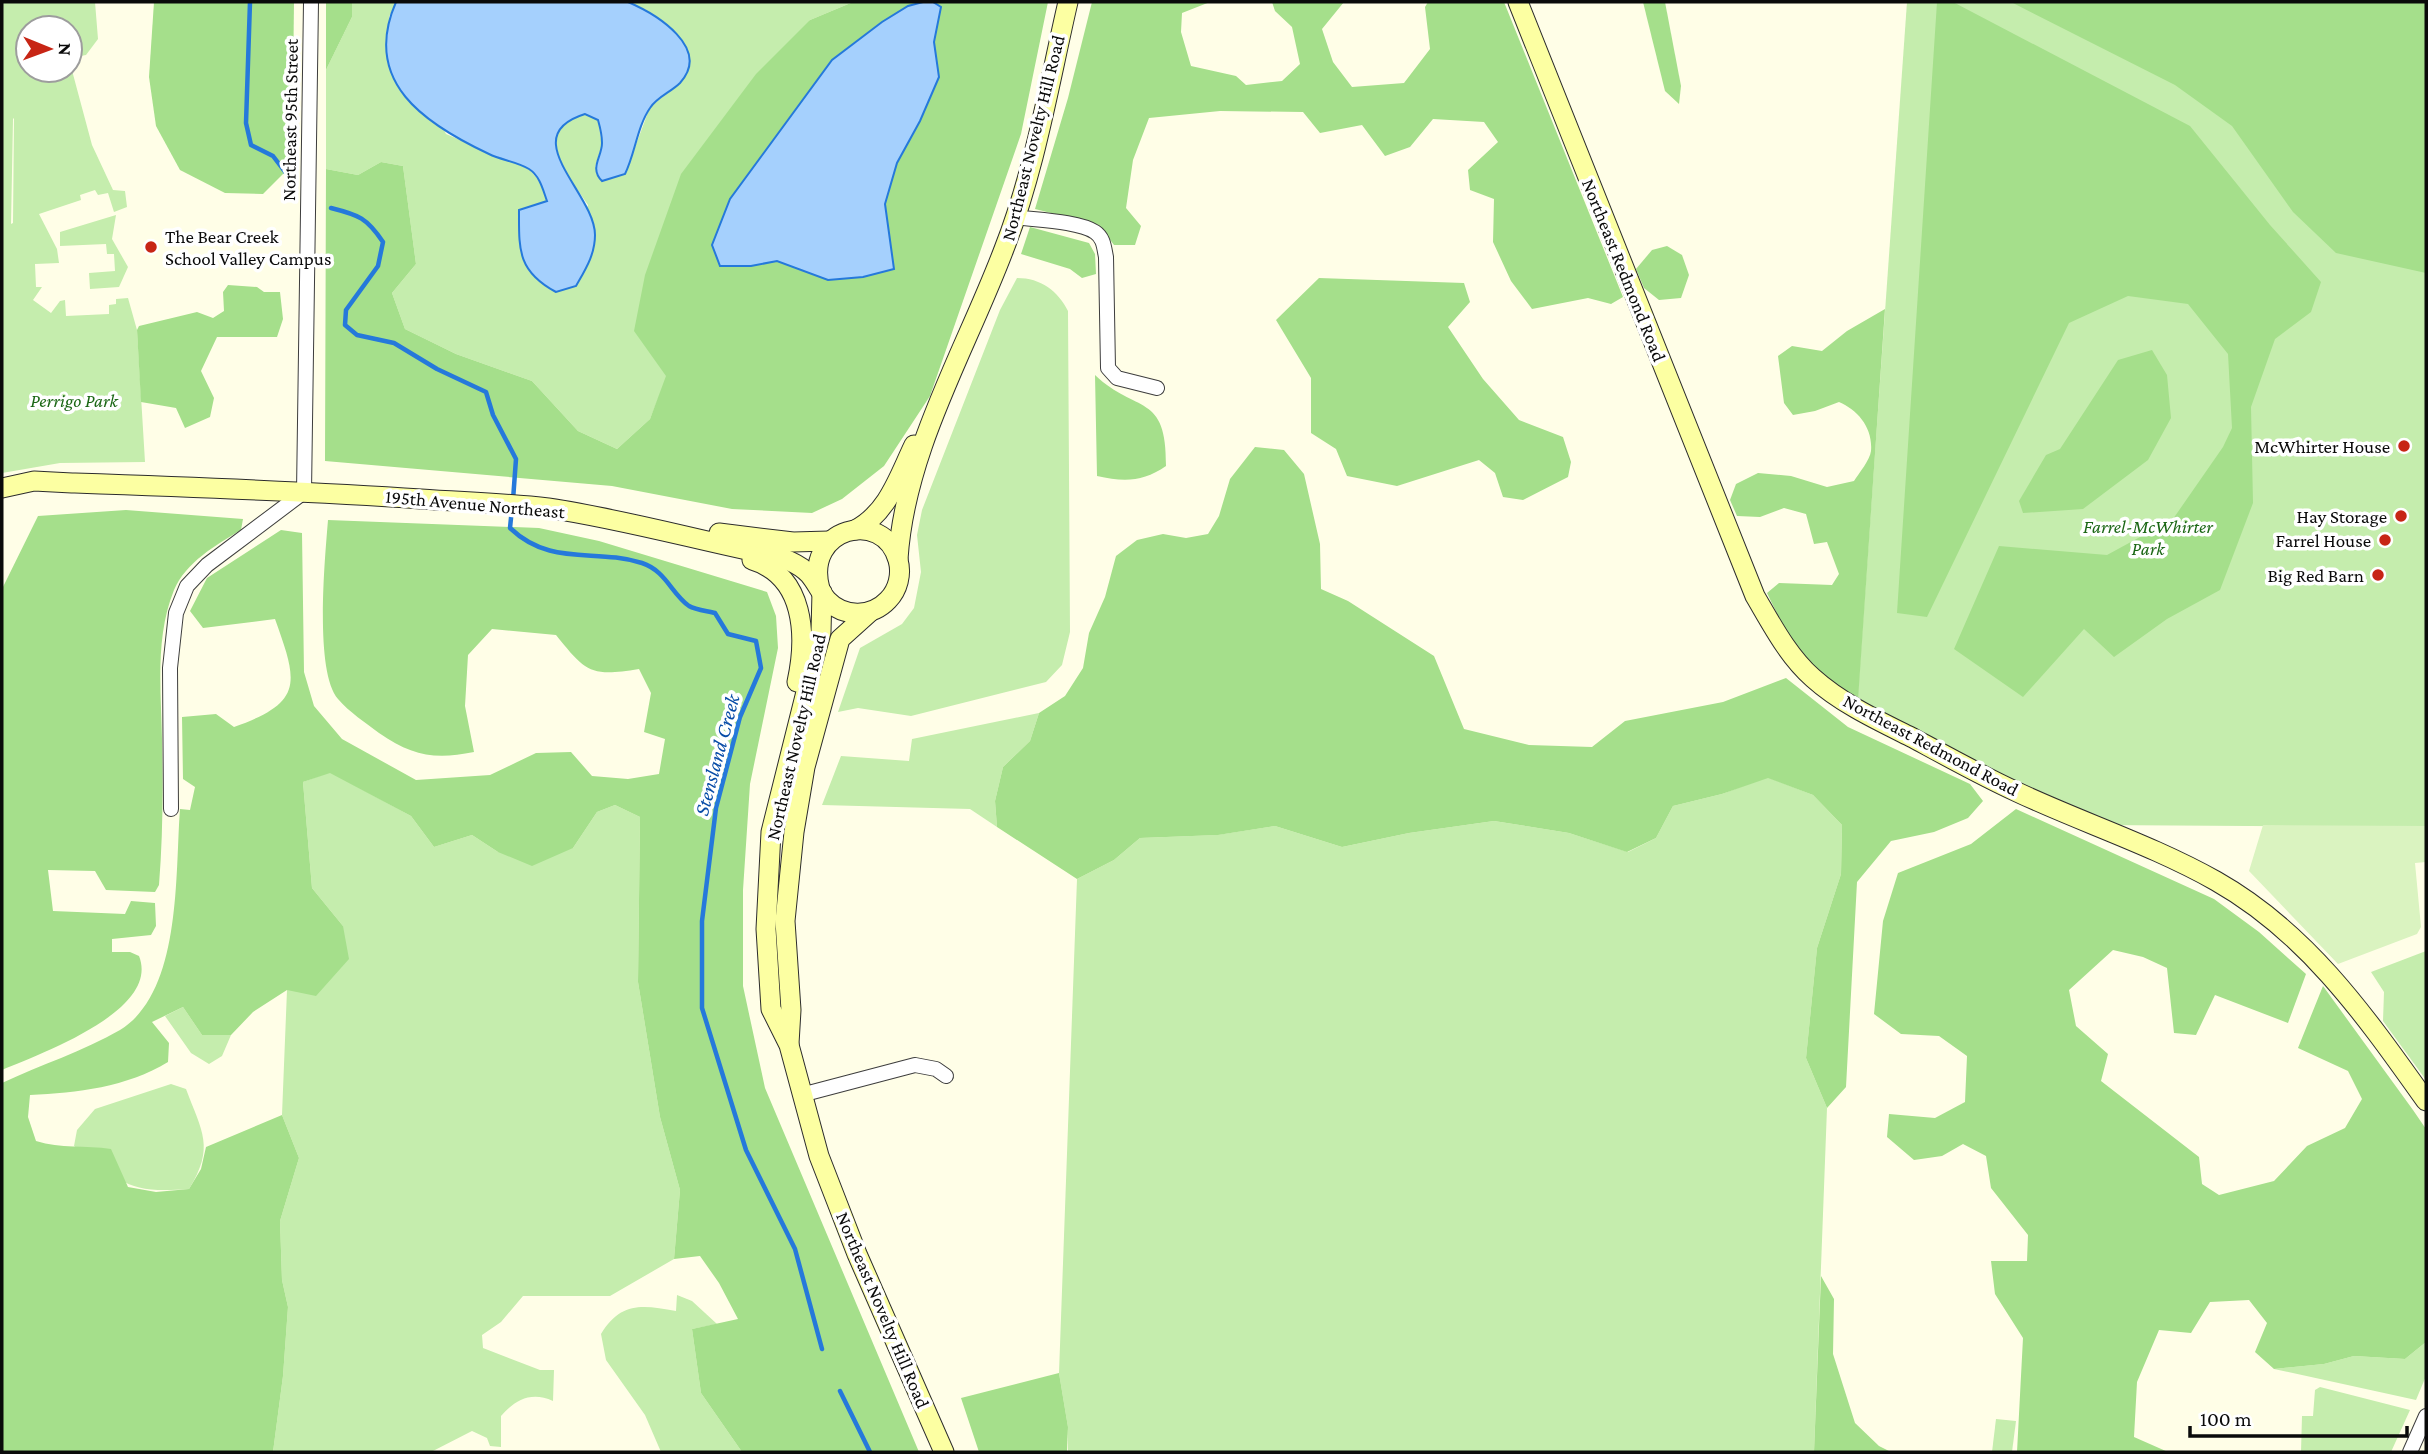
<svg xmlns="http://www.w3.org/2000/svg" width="2428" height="1454" font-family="'Crimson Pro',serif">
<rect width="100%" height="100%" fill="#fffee7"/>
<!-- green -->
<g fill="#c5edad" fill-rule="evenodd">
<path d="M2,2h93l3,37 -12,16 -16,3v-30h-42v42h42v-7l22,82 21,45 12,1 2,16 -13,5 -6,-19 -10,2 -3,-5 -15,5 1,5 -42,14 18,35 2,14 -24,1 1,23h6l-9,13 18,13 9,-12 5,-1 1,16 43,-2v-9l7,-1v-5l12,-1 9,32 8,132 -85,1 -58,10zM14,118l-1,105 -2,1 2,-105z"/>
<path d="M352,2h44l-7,15 57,117 83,35 12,14 6,19 -28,8c5,37 1,63 37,82l32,-87c-20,-31 -60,-73 -3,-91l13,6 4,25 -7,22 30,7 25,-67 30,-24 -34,-73 -18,-8h225l-43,18 -160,399 -33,30 -39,-18 -46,-50 -76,-27 -51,-25 -13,-36 24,-29 -13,-98 -22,-4 -23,13 -32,-6v-99l26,-53z"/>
<path d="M1907,2h519v825l-329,-2 -240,-119z"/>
<path d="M116,215l-4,24 16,28 -9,20 -29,2 -1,-16 26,-2 -1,-17h-7l-1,-10 -46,2v-14z"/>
<path d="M1017,278c24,0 41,13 51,33l2,321 -8,33 -16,17 -135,34 -53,-8 -20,4 22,-64 42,-24 12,-16 7,-36 -4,-37 5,-25 78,-200z"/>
<path d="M1039,713l-9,28 -27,26 -8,34 2,26 -27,-18 -148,-4 19,-49 68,5 3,-22z"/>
<path d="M330,772l81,44 23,31 38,-12 26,17 75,-4 24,-36 18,-7 25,12 -2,165 22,135 20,73 -6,69 -64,37h-87l-22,26 -19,13 1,13 57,22h14l-1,31c-22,-10 -38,-1 -52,15v31l-11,-1 -3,-8 -15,-7 -41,21h-158l10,-76 5,-69 -6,-27 -2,-59 19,-63 -17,-43 5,-125 56,-64 -31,-38 -9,-106z"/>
<path d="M1767,777l46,18 29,30 -1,49 -24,74 -11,110 21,50 -13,344h-746v-25l-9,-54 18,-494 37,-19 26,-22 77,-3 58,-9 67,21 67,-14 85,-12 75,12 59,19 28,-14 17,-32 49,-12z"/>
<path d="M2426,951v129l-43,-59 1,-29 -13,-20z"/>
<path d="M183,1007l19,28h29l-9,21 -13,8 -18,-11 -26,-37z"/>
<path d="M171,1084l15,5c16,43 29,58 3,100 -63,5 -67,-7 -115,-43l3,-16 18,-21z"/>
<path d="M677,1295l15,6 25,23 -25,5 9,64 41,59h-81l-16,-37 -39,-55 -5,-26c20,-33 42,-29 75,-23z"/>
<path d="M2426,1342v34l-10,24 -142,-31 50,-5 30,-8 51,3z"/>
<path d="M2320,1387l90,23 -19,42h-90l1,-36h11l2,-26z"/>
<path d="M1996,1419l20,2 -4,31h-20z"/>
</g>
<!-- forest -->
<g fill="#a5df8b">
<path d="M154,2h140l-2,163 -29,29 -38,-1 -45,-23 -24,-44 -7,-49z"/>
<path d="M326,2h26v15l-26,53z"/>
<path d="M853,2h70l-15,4 -26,16 -50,38 -81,206 26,-5 51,19 57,-76 12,-41 23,-42 19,-44 -5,-35 7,-35 -8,-5h115l-27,132 -91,262 -46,70 -42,33 -30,14 -80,-4 -120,-23 -287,-25 1,-292 32,6 23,-13 22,4 13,98 -24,29 13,36 51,25 76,27 46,50 39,18 33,-30 16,-43 -32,-45 11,-56 36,-101 75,-100 54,-54z"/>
<path d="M1092,2h118l-28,11 -1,19 10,34 45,10 10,9 36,-4 18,-17 -8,-37 -17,-16 -3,-9h72l-22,27 11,33 19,25 52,-4 26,-34 -5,-42 3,-5h76l119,295 -12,7 -23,-6 -56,11 -21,-28 -18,-39 1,-43 -24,-9 -2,-20 30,-28 -14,-20 -51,-3 -23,28 -25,9 -23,-31 -42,8 -17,-21 -83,-1 -71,7 -16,42 -7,48 15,18 -6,19h-21l-15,-20 -64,-16 33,-111z"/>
<path d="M1643,2h22l16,84 -2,18 -14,-13z"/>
<path d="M1937,2h16l237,124 80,99 51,57 -10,30 -36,27 -24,68 2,96 -33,87 -53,29 -53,38 -30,-28 -61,68 -69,-48 45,-103 108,9 66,-36 50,-72 9,-19 -4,-74 -40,-50 -60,-8 -59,27 -142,294 -30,-4z"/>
<path d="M2011,2h415v271l-90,-20 -43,-41 -61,-86 -57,-41z"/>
<path d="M1030,227l59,16 6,11 1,20 -14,4 -12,-9 -49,-15z"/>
<path d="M1667,246l15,9 7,20 -8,23 -22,2 -15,-12 -8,-19 16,-19z"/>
<path d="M1319,278l145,5 6,19 -22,25 35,52 36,41 44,17 8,25 -3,15 -45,23 -20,-3 -8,-24 -16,-13 -82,26 -50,-10 -11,-27 -25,-16v-55l-35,-58z"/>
<path d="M228,285l29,2 7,5h16l3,27 -6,18h-60l-16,34 13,27 -4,19 -25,11 -9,-20 -35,-6 -4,-72 2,-4 58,-14 16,6 11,-7 -1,-19z"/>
<path d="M1885,309l-27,391c-51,-30 -66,-55 -91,-107l12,-10 53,2 7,-11 -12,-32 -13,2 -8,-30 -22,-6 -24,9 -23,-1 -7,-16 6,-16 22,-11 33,3 36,11 27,-6c5,-8 16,-21 17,-30 2,-23 -13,-41 -32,-49l-24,9 -22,4 -9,-12 -6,-47 14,-10 30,5 25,-20z"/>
<path d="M2152,350l15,25 4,43 -23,42 -65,49 -60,4 -4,-12 27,-46 14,-6 58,-89z"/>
<path d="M1095,375c41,39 72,17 71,91 -23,16 -42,16 -69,10z"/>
<path d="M1255,447l29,3 20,24 16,70 1,45 27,12 86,55 30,73 65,16 63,2 33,-26 98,-19 63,-24 62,49 122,57 13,17 -15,17 -34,14 -43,9 -34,41 -11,205 -19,21 -21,-50 11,-110 24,-74 1,-49 -29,-30 -45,-17 -46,16 -49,12 -17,32 -29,14 -58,-19 -75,-12 -85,12 -67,14 -67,-21 -57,9 -78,3 -26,22 -37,19 -80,-52 -2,-26 8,-34 27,-26 9,-28 26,-17 18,-28 6,-35 16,-36 11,-41 21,-16 26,-6 23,4 22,-4 11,-18 11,-37z"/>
<path d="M126,510l117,9 -2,11c-25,15 -55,32 -67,60 -19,47 -13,100 -12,149 1,49 1,97 -3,146l-4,7 -49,-2 -11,-19 -47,-1 5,41 72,3 6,-13 24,2 1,23 -5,9 -39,4v13h18l9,4c22,55 -100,98 -137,114v-481l36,-73z"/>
<path d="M328,520l211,8 60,13 168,51 9,24 2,32 -28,136 -7,106v96l22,102 154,364h-177l-41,-59 -9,-64 46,-10 -19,-36 -19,-27 -26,3 6,-69 -20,-73 -22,-135 2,-165 -25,-12 -18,7 -24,36 -41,18 -34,-14 -26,-17 -38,12 -23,-31 -81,-43 -27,9 9,106 31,38 6,33 -33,37 -29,-6 -34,22 -22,23h-29l-19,-28 -31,15 17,21 -1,19c-41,25 -91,31 -138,33l-2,22 8,24c25,8 49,4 75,8l17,38 28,5 33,-3 12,-20 5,-22 76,-32 17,43 -19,63 2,59 6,27 -5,69 -10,76h-271v-369c38,-18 82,-32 118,-53 62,-38 55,-156 60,-221l10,1 5,-23 -12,-8 -1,-62 34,-3 18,13c70,-25 64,-44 41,-108l-72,9 -13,-17 17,-33 74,-48 21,3 2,139 10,34 28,33 74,41 74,-5 46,-22 35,-1 21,24 36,3 31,-5 6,-35 -21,-7 7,-39 -12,-24c-49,8 -53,3 -83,-34l-64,-6 -24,26 -3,51 9,46c-39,8 -62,4 -95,-19 -13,-10 -30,-21 -41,-34 -24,-28 -13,-141 -10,-179z"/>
<path d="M2016,809l198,90 45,33 47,42 -18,49 -73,-28 -19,40 -22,-2 -7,-65 -24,-11 -30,-7 -44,40 7,36 32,28 -7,27 98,76 3,27 17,11 55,-14 33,-35 38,-18 17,-29 -14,-28 -50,-23 25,-62 90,124 13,19v213l-21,17 -51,-3 -30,8 -50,5 -19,-17 12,-29 -18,-23 -39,2 -19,31 -32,-3 -22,52 -3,55 34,15h-151l6,-114 -28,-44 -4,-33h36l1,-26 -37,-47 -5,-32 -23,-12 -21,12 -28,4 -27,-23 2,-23 46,4 30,-16 2,-46 -28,-20 -38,-2 -27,-20 9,-93 15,-48 73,-29z"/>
<path d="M1821,1276l13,23 -1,55 22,69 24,23 12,6h-77z"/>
<path d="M1059,1373l9,54 -1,25h-88l-18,-54z"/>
</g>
<!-- pitch -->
<path fill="#daf3c0" d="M2263,825l163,1v36l-11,1 6,64 -4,7 -79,30 -89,-93z"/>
<!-- water -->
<g fill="#a5d0fd" stroke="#2579db" stroke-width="2">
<path d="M396,2h232c28,12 84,46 52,81 -9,9 -23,14 -30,25 -13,19 -15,46 -25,66l-23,7c-13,-13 0,-24 0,-38 0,-7 -2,-16 -4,-23l-13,-6c-71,22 10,79 10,121 0,20 -10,35 -19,51l-20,6c-39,-21 -37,-43 -37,-82l28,-9c-4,-11 -7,-25 -18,-32 -11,-7 -28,-9 -40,-15 -64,-30 -128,-72 -93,-152z"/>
<path d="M923,2h10l8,5 -7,35 5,35 -19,44 -23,42 -12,41 9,65 -31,8 -35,3 -51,-19 -26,5h-31l-8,-21 18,-46 102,-139 50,-38 26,-16z"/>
</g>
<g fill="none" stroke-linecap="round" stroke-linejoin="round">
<!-- stream -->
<g stroke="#2579db" stroke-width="4.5">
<path d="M250,2l-4,121 5,22 22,11 16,21"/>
<path d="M331,208c28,7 36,10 52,34l-5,24 -32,44 -1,15 12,10 37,8 43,26 49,23 7,23 23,44 -3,41"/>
<path d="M512,508l-2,20c41,39 84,20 132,35 24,8 29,30 47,43 7,4 19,5 26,7l13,21 28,7 5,27 -21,49 -24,91 -14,113v87l44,142 49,99 27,100"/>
<path d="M840,1391l30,61"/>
</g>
<!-- street casing -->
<g stroke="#3d3d3d" stroke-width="16">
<g id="street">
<path d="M1014,217c21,3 64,4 81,15 9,6 9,16 11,25l2,111 9,10 40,10"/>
<path d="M171,809l-1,-141 6,-55 11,-27 20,-21 97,-73 7,-490"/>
<path d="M801,1095l114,-30 21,4 10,7"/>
<path d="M2410,1452l16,-36"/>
</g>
</g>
<!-- secondary casing -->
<g stroke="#2c2c2c" stroke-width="21">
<g id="secondary">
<path d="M1518,2l237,594c17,29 33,60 58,82 29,26 66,43 100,60 35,19 69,38 104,54 66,31 135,53 199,89 92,52 150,136 210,220"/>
<path d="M2,488l32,-7 38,2c116,4 233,8 349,16 42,3 86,4 127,9 74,11 145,31 218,46 16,3 31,8 43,20 7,8 11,18 18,26 17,18 45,17 61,0 10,-10 14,-26 10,-40 -15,-53 -95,-32 -78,29"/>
<path d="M855,530c33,-17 44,-54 59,-85"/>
<path d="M719,533l74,9 36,-1"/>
<path d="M898,559c7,-109 68,-209 106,-310 31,-79 45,-165 64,-247"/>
<path d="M752,560c53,16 55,76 45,122"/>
<path d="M822,592l-1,40 -50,200 -5,97 5,80 18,36 30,111 38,98 87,198"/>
<path d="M789,1044l2,-34 -6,-89 9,-89 11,-65 35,-128 30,-27"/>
</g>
</g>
<!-- street -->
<use href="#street" stroke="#fff" stroke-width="14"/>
<!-- secondary -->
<use href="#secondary" stroke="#fcffa2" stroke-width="19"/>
</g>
<!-- markers -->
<g fill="#c72515" stroke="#fff" stroke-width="2.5">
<circle cx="151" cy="247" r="7"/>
<circle cx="2404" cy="446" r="7"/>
<circle cx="2401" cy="516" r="7"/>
<circle cx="2385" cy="540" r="7"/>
<circle cx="2378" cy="575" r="7"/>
</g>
<g text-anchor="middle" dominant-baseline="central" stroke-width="7" stroke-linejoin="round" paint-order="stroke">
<!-- street labels -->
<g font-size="19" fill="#0a0a0a" stroke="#fff">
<text transform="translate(290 120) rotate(-89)">Northeast 95th Street</text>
<text transform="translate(1033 138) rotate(-76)">Northeast Novelty Hill Road</text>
<text transform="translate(1624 270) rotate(68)">Northeast Redmond Road</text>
<text transform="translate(475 504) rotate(5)">195th Avenue Northeast</text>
<text transform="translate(796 737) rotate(-77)">Northeast Novelty Hill Road</text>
<text transform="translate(1931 745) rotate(28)">Northeast Redmond Road</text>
<text transform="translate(883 1310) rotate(67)">Northeast Novelty Hill Road</text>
</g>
<!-- poi labels -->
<g font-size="19" fill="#0a0a0a" stroke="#fff" text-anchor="end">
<text x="165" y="236" text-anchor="start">The Bear Creek<tspan x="165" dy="22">School Valley Campus</tspan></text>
<text x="2390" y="446">McWhirter House</text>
<text x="2387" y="516">Hay Storage</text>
<text x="2371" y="540">Farrel House</text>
<text x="2364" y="575">Big Red Barn</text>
</g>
<!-- park labels -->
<g font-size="19" font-style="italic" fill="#1b6715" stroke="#fff">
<text x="74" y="400">Perrigo Park</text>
<text x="2148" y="526">Farrel-McWhirter<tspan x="2148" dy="22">Park</tspan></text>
</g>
<!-- water labels -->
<g font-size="21" font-style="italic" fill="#084ca7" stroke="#fff">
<text transform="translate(717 755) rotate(-75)">Stensland Creek</text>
</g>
</g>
<!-- border -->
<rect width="2428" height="1454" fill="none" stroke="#0a0a0a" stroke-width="7"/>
<!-- north arrow -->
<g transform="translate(49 49) rotate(91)"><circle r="33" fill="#ffffff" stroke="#9d9d9d" stroke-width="2"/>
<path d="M0-5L12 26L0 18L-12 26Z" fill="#c72515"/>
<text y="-10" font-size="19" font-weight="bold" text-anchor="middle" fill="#0a0a0a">N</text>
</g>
<!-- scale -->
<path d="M2190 1426v10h217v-10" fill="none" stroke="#0a0a0a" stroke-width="3.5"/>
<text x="2200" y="1426" font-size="21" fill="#0a0a0a" stroke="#ffffff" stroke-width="5" paint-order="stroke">100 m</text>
</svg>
